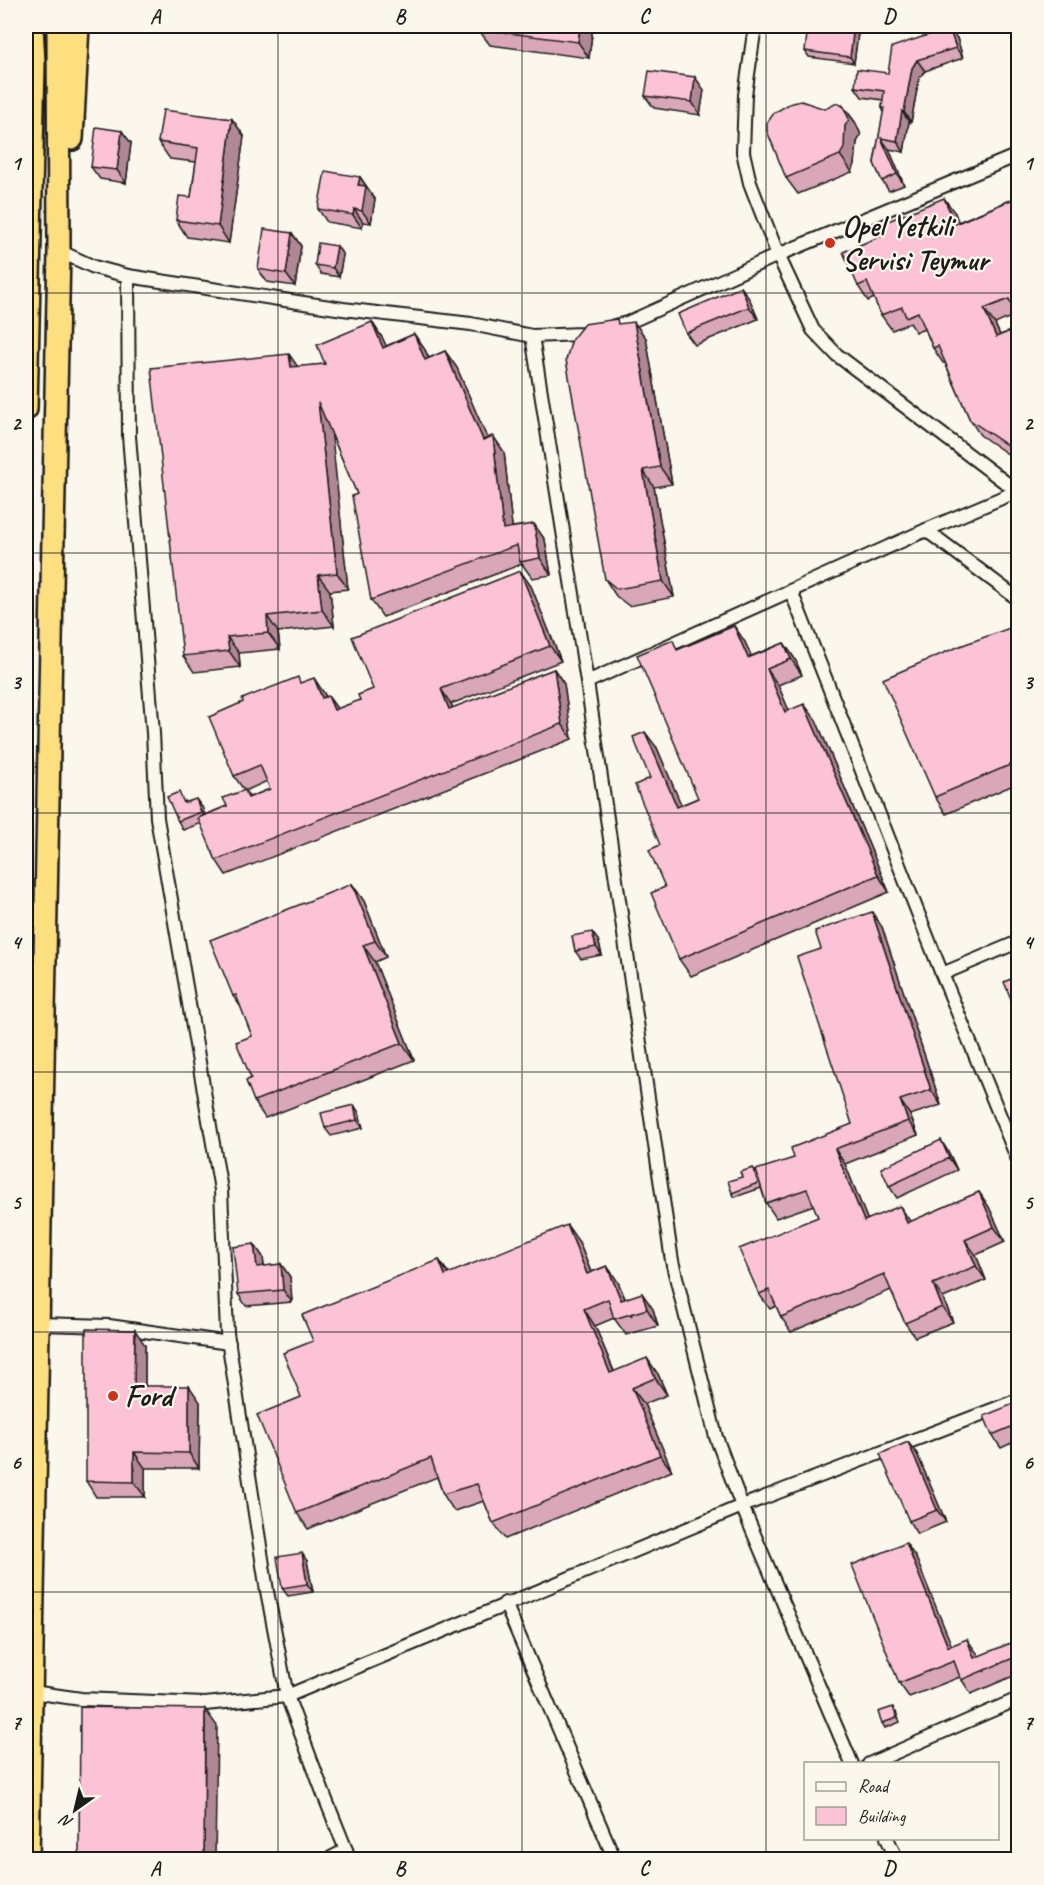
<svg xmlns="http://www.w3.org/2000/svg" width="1044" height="1885" font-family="Caveat,sans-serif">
<rect width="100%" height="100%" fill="#fbf7ec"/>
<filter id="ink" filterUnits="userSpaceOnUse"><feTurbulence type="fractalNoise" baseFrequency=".0167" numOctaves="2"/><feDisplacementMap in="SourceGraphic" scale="12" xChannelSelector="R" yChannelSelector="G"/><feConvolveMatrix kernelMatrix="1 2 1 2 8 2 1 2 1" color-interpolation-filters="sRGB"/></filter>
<g filter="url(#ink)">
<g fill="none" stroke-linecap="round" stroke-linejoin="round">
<!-- street casing -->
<g stroke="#1c1c1c" stroke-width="16">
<g id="street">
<path d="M1018,155l-240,100 35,75 24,25 181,137"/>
<path d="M59,251l35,16 34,9 215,33 128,15 61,12 50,-2 10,-2"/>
<path d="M128,276l1,160 24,297 4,85 64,372 6,143 40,258 20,105 37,99 26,65"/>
<path d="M614,326l13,-3 151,-68 -28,-72 -7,-31 2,-57 10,-69"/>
<path d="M532,336l55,346 85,579 44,176 26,69 110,258"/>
<path d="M926,530l92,69"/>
<path d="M791,591l151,383 76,186"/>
<path d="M587,682l339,-152 92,-39"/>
<path d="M942,974l76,-32"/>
<path d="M39,1324l70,2 120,17"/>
<path d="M505,1603l110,257"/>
<path d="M32,1692l49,7 124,5 82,-8 455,-190 276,-106"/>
<path d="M869,1764l149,-65"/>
<path d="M887,1838l10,22"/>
<path d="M327,1860l19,-10"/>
</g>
</g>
<!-- highway casing -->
<g stroke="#1c1c1c" stroke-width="26">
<g id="highway">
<path d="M72,139l6,-113"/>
<path d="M26,409l8,-346 -2,-37"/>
<path d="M28,1860l25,-1324 6,-285 -1,-225"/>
</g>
</g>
<!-- street -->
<use href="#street" stroke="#fbf7ec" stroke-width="12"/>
<!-- highway -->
<use href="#highway" stroke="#fedf80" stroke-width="21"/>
</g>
<!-- wall -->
<g fill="#d9a7b7" stroke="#1c1c1c" stroke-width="1.5" fill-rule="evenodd">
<path d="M479,26h114l-4,32 -99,-13 -12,-16z"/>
<path d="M859,26l-5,37 -45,-6 -4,-6z"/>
<path d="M957,38l6,20 -38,13 -6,7 -8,44h-2l-5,30 -15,-3 15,36 -15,6 -7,-10 -8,-18 10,-52 -2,-3 1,-8 -21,-3 -7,-10 33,-14z"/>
<path d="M704,90l-4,25 -46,-7 -9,-12z"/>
<path d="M843,106l12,16 6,13 -4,7 -2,22 -3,8 -54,22 -12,-16 39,-69z"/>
<path d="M232,119l12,17 -15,107 -42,-6 -11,-17 15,-23 5,-35 -26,-3 -12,-17z"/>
<path d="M131,143l-5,40 -26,-4 -9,-12z"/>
<path d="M360,177l15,22 -4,24 -8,-1 -1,6 -35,-6 -9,-13z"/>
<path d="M1018,197l-3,118 -20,9 5,11 18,-7v133l-38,-26 -10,-15 -25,-57h-2l-10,-15 -8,-19 -9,3 -6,-9 -18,7 -11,-15 -7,-17 -6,3 -10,-15 97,-73 3,9z"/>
<path d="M292,233l9,13 -6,40 -28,-4 -9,-13z"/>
<path d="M343,255l-4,22 -18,-3 -6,-9z"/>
<path d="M741,287l9,13 8,19 -63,26 -9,-12z"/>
<path d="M372,322l11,17 3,7 28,-12 11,16 4,8 16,-7 12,17 30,70 6,-2 11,16 8,75 22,-3 11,16 6,35 -19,3 -10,-14 -139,53 -12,-17 -14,-106 -26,-61 17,156 -18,2 4,35 -56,6 2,17 -41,4 1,14 -46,5 -11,-16 115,-289 27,-3z"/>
<path d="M621,324l25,14 26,146 -18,3 20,110 -45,9 -13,-10 -11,-17z"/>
<path d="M520,571l11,15 30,75 -110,43 2,4 101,-39 10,15 8,55 -346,136 -10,-15 -15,-37 -18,7 -5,-9 7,-20 1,2 16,4 3,8 22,-9 17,-16 -10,-14 68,-93 22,10 2,4 11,12 23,-9zM267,781l3,8 -20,8 -5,-6z"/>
<path d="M1018,625v158l-72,31 -11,-17z"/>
<path d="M734,626l11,16 6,14 33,-13 11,16 7,16 -24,10 11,26 27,9 73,172 -198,84 -12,-17 -14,-72 -5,-42 -10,-67 7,-30 24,57 17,-7 -19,-149z"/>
<path d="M352,884l12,17 22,56 -11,5 39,98 -149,58 -11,-17 -3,-23 1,-42 -11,-29 -8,-11z"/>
<path d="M882,927l59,178 -31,10 8,20 -73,29 22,55 43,3 69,-30 10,15 16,35 -29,13 10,25 -43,18 10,24 -38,15 -10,-14 -14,-33 -100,42 -10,-15 -5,-11 -6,3 -11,-15 59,-77 -4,-12 -38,13 -10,-15 -5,-15 -26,9 -3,-4 10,-16 11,-9 3,4 38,-14 58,-34 -31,-175z"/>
<path d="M598,940l4,15 -21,4 -6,-8z"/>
<path d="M354,1105l5,8 4,15 -32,8 -6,-8z"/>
<path d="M949,1153l8,17 -60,28 -8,-12z"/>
<path d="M579,1242l12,30 16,-6 11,16 7,16 28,11 5,17 -32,9 -12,-17 -19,8 19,45 44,3 9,21 -23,9 28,67 -167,68 -12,-16 -9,-22 -30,10 -11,-17 -6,-17 -129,52 -11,-16 4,-116 12,-56 126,-81 10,14z"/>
<path d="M254,1244l9,13 1,9 17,-2 9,13 2,25 -46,4 -8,-12z"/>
<path d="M145,1345v41l55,16 -1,66h-54v29h-49l-10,-16z"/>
<path d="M1018,1402v38l-17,8 -9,-13z"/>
<path d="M917,1454l29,68 -29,12 -8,-13z"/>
<path d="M916,1558l35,87 26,8 1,4 40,-17v-4v38l-47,20 -11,-17 -51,20 -10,-14z"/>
<path d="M307,1561l6,31 -25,4 -6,-8z"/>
<path d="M896,1712l4,10 -15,6 -3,-5z"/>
</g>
<!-- shaded-wall -->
<g fill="#b08895" stroke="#1c1c1c" stroke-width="1.5">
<path d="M580,26h13l-4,32 -11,-16z"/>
<path d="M854,26h5l-5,37 -4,-6z"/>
<path d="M949,28l8,10 6,20 -7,-10z"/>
<path d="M917,60l8,11 -6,7 -8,44 -7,-10 8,-44z"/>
<path d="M695,77l9,13 -4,25 -8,-13z"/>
<path d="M843,106l12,16 6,13 -4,7 -2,22 -3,8 -12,-17 5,-29z"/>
<path d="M902,111l7,11 -5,30 -7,-11z"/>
<path d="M232,119l12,17 -15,107 -11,-17z"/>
<path d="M122,131l9,12 -5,40 -9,-13z"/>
<path d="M881,138l8,11 15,36 -7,-11z"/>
<path d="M360,177l15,22 -4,24 -9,-12 -4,-26z"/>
<path d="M944,198l11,15 10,26 -10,-15z"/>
<path d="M354,209l9,13 -1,6 -9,-13z"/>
<path d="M292,233l9,13 -6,40 -9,-12z"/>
<path d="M337,246l6,9 -4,22 -6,-9z"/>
<path d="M741,287l9,13 8,19 -9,-12z"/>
<path d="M984,309l11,15 12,28 -11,-15z"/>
<path d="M372,322l11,17 11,25 -11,-16z"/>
<path d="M634,322l12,16 26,146 -12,-17z"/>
<path d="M414,334l11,16 11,26 -11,-16z"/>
<path d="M445,351l12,17 38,88 -12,-16z"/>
<path d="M289,354l11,16 -9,-3z"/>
<path d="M318,402l12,16 18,171 -11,-16z"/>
<path d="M493,436l11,16 10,93 -11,-16z"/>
<path d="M643,470l11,17 20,110 -11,-16z"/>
<path d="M534,524l11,16 6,35 -11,-17z"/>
<path d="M520,571l11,15 30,75 -11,-15z"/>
<path d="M318,575l12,16 4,35 -12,-16z"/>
<path d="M267,616l11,16 2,17 -12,-16z"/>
<path d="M734,626l11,16 14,32 -11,-16z"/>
<path d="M227,637l12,16 1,14 -11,-16z"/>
<path d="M784,643l11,16 7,16 -11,-16z"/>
<path d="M554,669l10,15 8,55 -10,-15z"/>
<path d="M767,669l11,16 19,44 -12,-17z"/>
<path d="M314,678l10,15 8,20 -10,-15z"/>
<path d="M441,689l10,15 8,20 -10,-15z"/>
<path d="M328,696l11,15 -5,-1z"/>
<path d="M804,704l12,16 73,172 -11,-17z"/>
<path d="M645,732l12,16 32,75 -12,-16z"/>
<path d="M196,799l6,8 5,13 -6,-8z"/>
<path d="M352,884l12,17 22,56 -11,-16z"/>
<path d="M872,912l10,15 59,178 -10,-15z"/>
<path d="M592,932l6,8 4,15 -6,-8z"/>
<path d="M363,945l12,17 39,98 -12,-17z"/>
<path d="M900,1100l10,15 8,20 -10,-14z"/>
<path d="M354,1105l5,8 4,15 -6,-8z"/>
<path d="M941,1140l8,13 8,17 -8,-12z"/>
<path d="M835,1149l10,15 29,72 -10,-15z"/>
<path d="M979,1192l10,15 16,35 -11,-15z"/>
<path d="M900,1206l10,15 7,17 -10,-15z"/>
<path d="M567,1225l12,17 19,48 -11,-16z"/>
<path d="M965,1240l11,15 10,25 -10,-14z"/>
<path d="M254,1244l9,13 2,22 -8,-12z"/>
<path d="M439,1260l11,16 -5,-1z"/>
<path d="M281,1264l9,13 2,25 -9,-12z"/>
<path d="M607,1266l11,16 14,34 -11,-16z"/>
<path d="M933,1284l10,14 10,24 -11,-15z"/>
<path d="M642,1293l11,16 5,17 -11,-17z"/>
<path d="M584,1309l11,17 26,63 -11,-16z"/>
<path d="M135,1330l10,15v57l-11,-16z"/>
<path d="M647,1358l11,16 9,21 -12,-17z"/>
<path d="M189,1386l11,16 -1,66 -10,-15z"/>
<path d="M632,1388l12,16 28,67 -12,-16z"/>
<path d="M908,1442l9,12 29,68 -9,-12z"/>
<path d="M134,1452l11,16v29l-11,-15z"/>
<path d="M906,1543l10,15 42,103 -10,-14z"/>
<path d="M302,1553l5,8 6,31 -6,-8z"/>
<path d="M967,1639l10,14 8,19 -11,-14z"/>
<path d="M205,1709l12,17 -2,134h-11z"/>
</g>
<!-- building -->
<g fill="#fcc2d5" stroke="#1c1c1c" stroke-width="1.5">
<path d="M479,26h101l-2,16 -100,-13z"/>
<path d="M808,26h46l-4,31 -45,-6z"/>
<path d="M949,28l7,20 -39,12 -5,8 -8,44 -2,-1 -5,30 -16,-3 16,36 -15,7 -8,-18 10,-55h-2l2,-17 -29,-4 2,-18 31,4 4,-26z"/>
<path d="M649,71l46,6 -3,25 -47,-6z"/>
<path d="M801,101l24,8 12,-6 6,3 6,13 -4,7 -1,22 -4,7 -54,23 -19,-47v-8l7,-10 15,-9z"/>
<path d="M163,110l69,9 -14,107 -42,-6 3,-24 12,1 7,-49 -40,-6z"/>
<path d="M96,127l26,4 -5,39 -26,-3z"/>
<path d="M325,171l35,6 -2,8 8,1 -4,25 -8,-2 -1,6 -35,-6z"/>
<path d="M1018,197v126l-9,-24 -25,10 12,28 22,-9v123l-1,1 -47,-32 -32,-74 -5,2 -15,-36 -12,5 -4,-10 -21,8 -14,-33 -9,4 -15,-34 43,-18 -5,-10 63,-26 11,26z"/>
<path d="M264,229l28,4 -6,41 -28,-5z"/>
<path d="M318,243l19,3 -4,22 -18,-3z"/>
<path d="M741,287l8,20 -63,26 -8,-19z"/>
<path d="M617,319l1,5 16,-2 26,145 -17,3 20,111 -46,8 -12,-10 -39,-219 6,-21 12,-15z"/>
<path d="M372,322l11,26 31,-14 11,26 20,-9 38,89 10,-4 10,93 31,-5 6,34 -20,4 -3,-17 -146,55 -19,-104 5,-2 -39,-92 19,171 -19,2 4,35 -55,6 1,17 -41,4 2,14 -46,5 -32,-288 138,-14 2,13 34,-3 -8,-19z"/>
<path d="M520,571l30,75 -109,43 8,20 105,-40 8,55 -346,136 -18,-42 29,-12 -4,-8 22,-8 3,8 22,-9 -10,-24 -26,11 -25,-59 34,-15 -1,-3 56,-22 2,6 14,-5 8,20 6,-2 6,14 26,-10 -2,-5 15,-6 -21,-52z"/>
<path d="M1018,625v142l-4,2 -2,-5 -77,33 -52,-118 77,-33z"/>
<path d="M734,626l14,32 36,-15 7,16 -24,10 18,43 19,-8 74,171 -199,84 -28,-66 14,-6 -16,-37 11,-5 -25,-60 15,-7 -17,-41 12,-5 32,75 21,-9 -61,-143 36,-15 4,10z"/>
<path d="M179,792l5,11 12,-4 5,13 -23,9 -11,-24z"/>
<path d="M352,884l23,57 -12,4 39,98 -148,58 -8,-20 5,-3 -15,-36 16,-6 -16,-41 -3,1 -23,-56z"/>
<path d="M872,912l59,178 -31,10 8,21 -73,28 29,72 36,-15 7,17 72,-31 15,35 -29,13 11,26 -43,18 9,23 -37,16 -21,-49 -103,43 -12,-27 -10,4 -20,-45 79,-32 -11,-28 -41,14 -10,-33 38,-12 -3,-10 61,-24 -55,-167 24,-8 -6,-18z"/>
<path d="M592,932l4,15 -21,4 -3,-15z"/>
<path d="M1018,976v40l-14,-34z"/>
<path d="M354,1105l3,15 -32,8 -4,-15z"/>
<path d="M941,1140l8,18 -60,28 -8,-18z"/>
<path d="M753,1168l5,15 -26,10 -4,-12 14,-4 -2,-5z"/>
<path d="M567,1225l20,49 20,-8 14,34 21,-7 5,16 -33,10 -6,-20 -24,10 26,64 37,-15 8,20 -23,10 28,67 -167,68 -16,-39 -34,10 -12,-36 -134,55 -40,-98 44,-18 -18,-44 30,-12 -11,-26 137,-55 6,15z"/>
<path d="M254,1244l3,23 24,-3 2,26 -45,4 -5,-47z"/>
<path d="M86,1329l49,1 -1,56h55v67l-55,-1v30l-48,-1z"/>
<path d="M1018,1402v22l-26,11 -8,-19z"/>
<path d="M908,1442l29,68 -28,11 -29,-67z"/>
<path d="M906,1543l42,104 19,-8 7,19 44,-18 -1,-3 1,-1v20l-57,24 -7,-19 -55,22 -47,-118z"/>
<path d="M302,1553l5,31 -25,4 -5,-31z"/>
<path d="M80,1707l125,2 -1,151h-125z"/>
<path d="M893,1707l4,11 -15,5 -4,-11z"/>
</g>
</g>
<!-- grid -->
<path fill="none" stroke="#1c1c1c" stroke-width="1.5" stroke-opacity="0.55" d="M278,26v1834M522,26v1834M766,26v1834M26,293h992M26,553h992M26,813h992M26,1072h992M26,1332h992M26,1592h992"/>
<!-- markers -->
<g fill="#c8321e" stroke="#fbf7ec" stroke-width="2">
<circle cx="830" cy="243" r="6"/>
<circle cx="113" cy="1396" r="6"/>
</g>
<g text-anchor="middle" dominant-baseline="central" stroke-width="4.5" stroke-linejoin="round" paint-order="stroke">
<!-- poi labels -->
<g font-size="30" font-weight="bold" fill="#1c1c1c" stroke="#fbf7ec" text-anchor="start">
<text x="842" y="226">Opel Yetkili<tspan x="842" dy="34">Servisi Teymur</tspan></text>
<text x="125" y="1396">Ford</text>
</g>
</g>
<!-- margin -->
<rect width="1044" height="1885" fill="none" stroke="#fbf7ec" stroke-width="66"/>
<!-- legend -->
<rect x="804" y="1762" width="195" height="78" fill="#fbf7ec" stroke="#a29f99" stroke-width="1.5"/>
<rect x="816" y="1782" width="30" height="9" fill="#fbf7ec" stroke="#a29f99" stroke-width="1.5"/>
<text x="858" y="1792" font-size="18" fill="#1c1c1c">Road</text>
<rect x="816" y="1807" width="30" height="18" fill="#fcc2d5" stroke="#a29f99" stroke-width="1.5"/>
<text x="858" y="1822" font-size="18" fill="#1c1c1c">Building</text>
<!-- north arrow -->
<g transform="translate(75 1810) rotate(214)" stroke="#fbf7ec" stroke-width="4.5" paint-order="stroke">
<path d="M0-4.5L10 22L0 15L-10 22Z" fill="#1c1c1c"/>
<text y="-9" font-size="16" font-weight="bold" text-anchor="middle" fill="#1c1c1c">N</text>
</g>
<rect x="33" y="33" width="978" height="1819" fill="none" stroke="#1c1c1c" stroke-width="2"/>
<g font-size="20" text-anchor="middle" font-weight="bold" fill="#1c1c1c">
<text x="155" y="23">A</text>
<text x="400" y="23">B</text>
<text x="644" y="23">C</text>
<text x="889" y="23">D</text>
<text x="16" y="170">1</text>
<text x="1028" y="170">1</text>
<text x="16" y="430">2</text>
<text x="1028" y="430">2</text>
<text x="16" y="689">3</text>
<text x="1028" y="689">3</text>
<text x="16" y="949">4</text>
<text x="1028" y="949">4</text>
<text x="16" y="1209">5</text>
<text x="1028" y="1209">5</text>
<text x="16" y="1469">6</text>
<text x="1028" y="1469">6</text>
<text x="16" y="1729">7</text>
<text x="1028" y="1729">7</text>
<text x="155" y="1875">A</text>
<text x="400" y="1875">B</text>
<text x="644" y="1875">C</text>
<text x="889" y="1875">D</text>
</g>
</svg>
